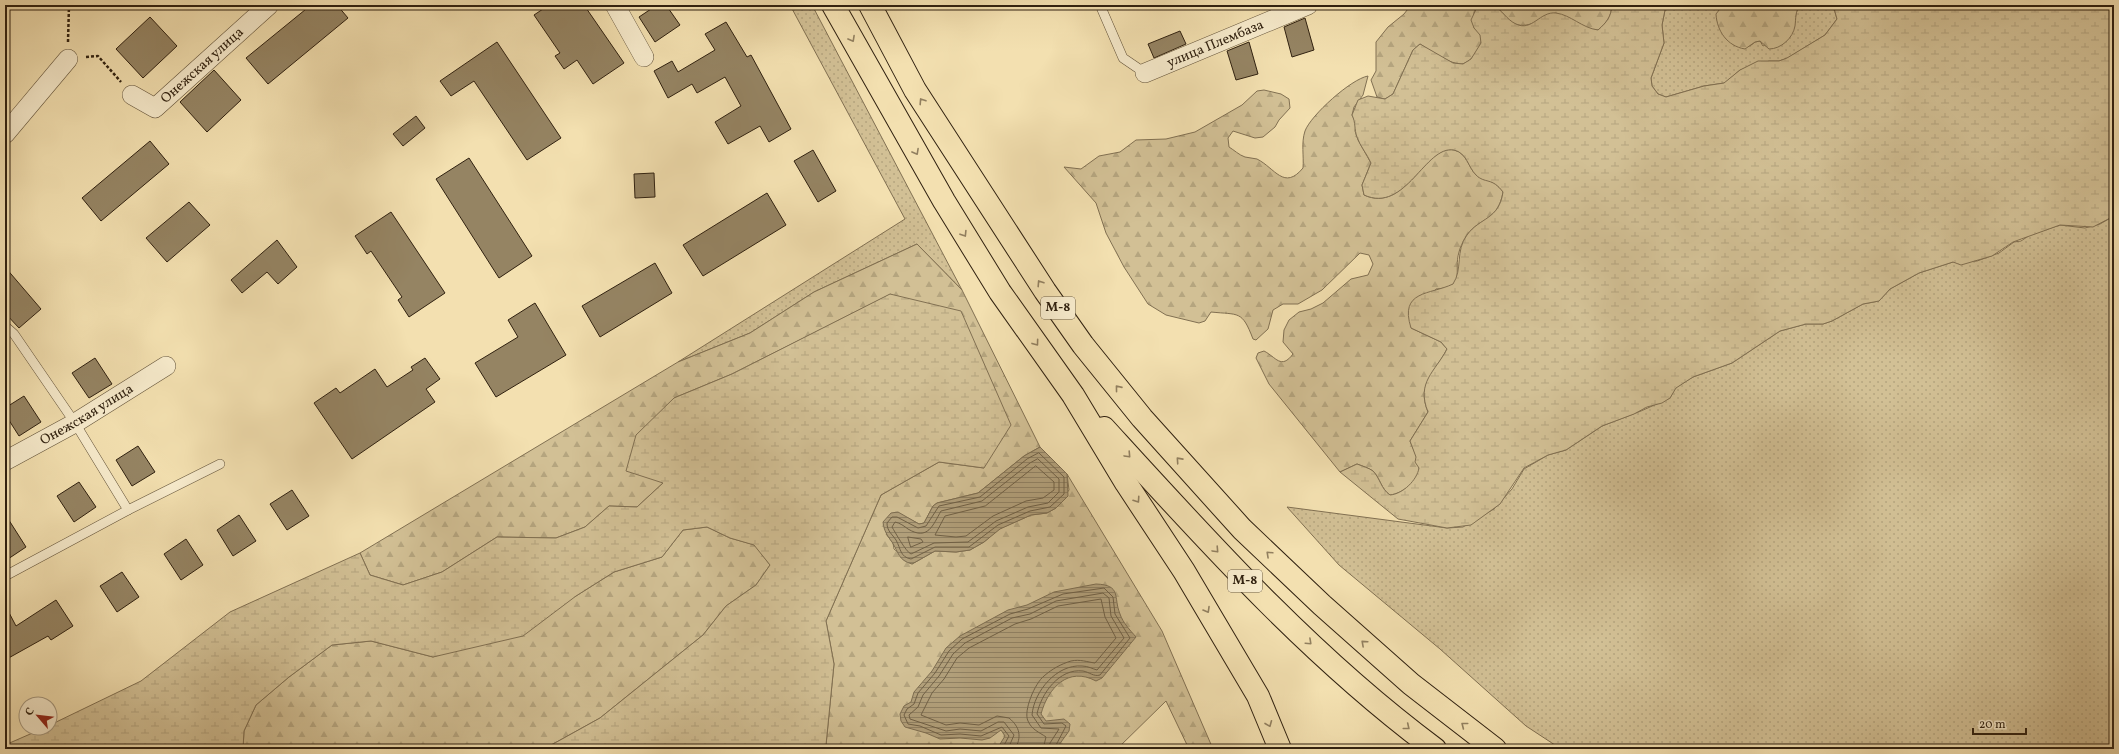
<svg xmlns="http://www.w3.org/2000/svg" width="2119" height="754" font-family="Vollkorn,serif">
<defs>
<pattern id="grass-dots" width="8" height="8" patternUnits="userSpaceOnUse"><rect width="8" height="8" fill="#d2c095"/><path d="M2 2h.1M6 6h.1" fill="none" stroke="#b5a57f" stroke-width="1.8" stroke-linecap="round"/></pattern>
<pattern id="forest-firs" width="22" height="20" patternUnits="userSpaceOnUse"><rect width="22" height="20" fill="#d2c095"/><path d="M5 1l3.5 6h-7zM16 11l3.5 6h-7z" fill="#b5a57f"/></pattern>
<pattern id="wetland-marsh" width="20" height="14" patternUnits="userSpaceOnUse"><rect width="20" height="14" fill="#d2c095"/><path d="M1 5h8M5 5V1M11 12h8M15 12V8" fill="none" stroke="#b5a57f"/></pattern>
<pattern id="water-rules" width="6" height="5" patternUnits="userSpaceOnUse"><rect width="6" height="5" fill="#b19f7a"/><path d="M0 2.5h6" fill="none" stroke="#908163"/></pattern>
</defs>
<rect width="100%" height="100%" fill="#f3e0b0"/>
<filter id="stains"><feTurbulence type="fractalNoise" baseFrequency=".005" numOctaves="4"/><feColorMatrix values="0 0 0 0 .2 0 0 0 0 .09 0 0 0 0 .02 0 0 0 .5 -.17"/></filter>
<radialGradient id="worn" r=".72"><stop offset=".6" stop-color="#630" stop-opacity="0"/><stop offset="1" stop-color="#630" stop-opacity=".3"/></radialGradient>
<!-- grass -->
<g fill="url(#grass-dots)" stroke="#817052">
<path d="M790,5h22l150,285 -45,-46 -103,48 -64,41 -72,29 227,-143z"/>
<path d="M1666,5h57l-3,3 -3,12 2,6 31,20 5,-4 5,-1 3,5 30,-15c3,-9 1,-18 7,-26h33l4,14 -12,16 -37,23 -9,3h-10l-29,9 -15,13 -21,3 -38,11 -8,-3 -6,-8 -1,-8 13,-35 -2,-18z"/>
<path d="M2114,216v533h-553l-35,-23 -86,-77 -101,-84 -52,-58 160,21 16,-1 31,-18 18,-20 12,-20 24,-14 18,-5 36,-24 39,-15 29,-13 5,-10 18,-11 39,-14 48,-32 26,-7h17l9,-3 31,-17 16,-3 11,-12 29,-16 34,-11 24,-1 22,-8 15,-11 7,-1 9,-6 30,-10 25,3 15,-4z"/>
</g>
<!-- forest -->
<g fill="url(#forest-firs)" stroke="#817052">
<path d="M1411,5h67l-4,7v16c2,2 6,5 7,7 3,10 -9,27 -19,29 -11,1 -33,-14 -42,-20l-7,6 -20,44 -8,5 -8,-2 -6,-17 5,-9v-29l12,-15 16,-13z"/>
<path d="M1493,5h119v1c-1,11 -5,16 -14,24l-9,-1 -34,-16c-14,6 -32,20 -46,7 -6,-6 -9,-11 -16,-15z"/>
<path d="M1723,5h77c-5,7 -4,13 -5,21 -2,12 -14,23 -26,23l-9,-8 -5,1 -10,7c-18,-3 -28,-18 -29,-35z"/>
<path d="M1368,76l-5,19 -9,12 -2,8 4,8 -1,8 3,9 13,23 -9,22 2,10c42,19 61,-51 90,-45 13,3 14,17 22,25 9,8 16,2 27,17 -5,31 -27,26 -38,46 -2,4 -5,9 -6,14 -6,20 8,35 -23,37l-25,39 30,14 6,7c-11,22 -31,35 -19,63l-18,29c3,8 9,19 9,28 0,12 -18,25 -29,26 -9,-6 -10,-17 -17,-24 -4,-3 -11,-5 -16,-7l-17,8 -71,-88 -13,-26 2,-5 6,-2c12,6 17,19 29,3l-10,-12 1,-12 5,-10 10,-8 12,-3 12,-6 28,-24 17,-4 5,-11 -4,-9 -9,-2 -38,37 -24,14h-15l-10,6 -5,19 -12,11 -3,-1c-11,-29 -14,-24 -42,-27l-6,9 -6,2 -33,-8 -18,-11 -24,-37 -18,-34 -10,-30 -32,-36 17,2 18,-13 21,-4 16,-12 30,-1 29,-7 47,-27 15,-14 7,-1 17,4 8,5 1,9 -11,12 -4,7 -12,10 -8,1 -22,-7 -5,7 1,9c5,3 10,8 16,10 4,1 8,1 12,2 18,9 27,32 46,9 1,-12 -2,-25 2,-37 6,-16 46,-52 63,-55z"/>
<path d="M917,244l45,46 78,157 -16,9 -46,37 -41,10 -4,3 -9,17 -5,1 -11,-6 -22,16 7,9 1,6 18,15 23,-13 21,1 14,-2 14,-8 15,-13 32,-14 16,-2 9,-5 13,-18 -2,-16 95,157 51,118h-24l-23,-48 -49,48h-296l5,-4 8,-81 -8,-43 55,-126 58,-33 45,6 -93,-174 -159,80 -58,24 -10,84 -27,25 -28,-1 -24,21 -29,11 -59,-1 -55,35 -39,13 -33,-10 -10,-22 318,-191 72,-29 64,-41z"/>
<path d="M707,527l23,11 25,7 15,20 -14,20 -30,21 -23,29 -103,83 -56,31h-301l1,-18 12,-26 33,-28 43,-32 39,-4 62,16 143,-61 38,-24 48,-15 21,-27z"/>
</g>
<!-- wetland -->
<g fill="url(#wetland-marsh)" stroke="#817052">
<path d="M1478,5h15c9,5 14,15 23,19 16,8 24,-13 40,-11 15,2 26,15 42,17 9,-8 13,-13 14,-25h54l-4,20 2,18 -13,35 1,8 6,8 8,3 38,-11 20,-3 16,-13 18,-9h21l8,-3 38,-23 12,-16 -4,-14h281v211l-21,11 -33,-2 -47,17 -21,14 -31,9 -8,-3 -34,11 -29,16 -11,12 -16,3 -31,17 -9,3h-17l-26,7 -48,32 -39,14 -17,11 -6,10 -8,5 -15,4 -13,7 -32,12 -36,24 -18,5 -24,13 -24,36 -29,21 -24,3 -49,-9 -58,-47 17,-8c5,2 12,4 16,7 7,7 8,18 17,24 13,-1 27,-15 29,-27l-4,-6 1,-5 -6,-16 18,-29c-12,-30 7,-40 19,-63l-6,-7 -30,-14c-12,-38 19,-33 42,-44 10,-15 2,-33 14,-49 13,-18 32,-15 36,-43 -11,-15 -18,-8 -27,-17 -8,-8 -9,-22 -22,-25 -29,-5 -48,64 -90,45l-2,-10 9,-22c-4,-9 -11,-17 -14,-26 -3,-8 -1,-14 -5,-22l6,-15 10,-4 17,3 8,-5 20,-44 7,-6 33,19 10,1 8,-5 10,-16 -1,-8 -6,-7 -3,-8z"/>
<path d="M890,294l71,17 50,114 -27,43 -45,-6 -58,33 -55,126 8,43 -8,81 -5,4h-277l56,-31 103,-83 23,-29 30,-21 14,-20 -16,-20 -24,-7 -23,-11 -24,3 -21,27 -48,15 -38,24 -53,40 -90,21 -62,-16 -39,4 -43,32 -33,28 -12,26 -1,18h-238v-4l39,-17h6v-3l91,-44 89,-69 130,-59 10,22 33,10 39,-13 55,-35 59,1 29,-11 24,-21 28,1 26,-24 -37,-12 10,-36 38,-37 58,-24z"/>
</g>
<!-- water -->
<g fill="url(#water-rules)" stroke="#7d6d50">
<path d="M1040,447l27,27 1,22 -12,12 -9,5 -16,2 -31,14 -16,13 -14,8 -14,2 -21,-1 -23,13c-14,-4 -13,-11 -20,-22 -5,-7 -8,-11 -9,-20l8,-9 7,-1 21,12 5,-1 9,-17 4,-3 41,-10 46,-37z"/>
<path d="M1096,584c26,1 17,13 24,30 3,9 10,16 16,23l-34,41 -6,3c-28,-15 -48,7 -55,33l5,7 18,-2 6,5 -1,7 -13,18h-59l8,-13 -4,-6 -11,8 -8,2 -22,-2 -20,1 -14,-6 -21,-6 -4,-6 -1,-7 4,-8 7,-4 3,-10 18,-21 14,-23 14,-12 48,-26 19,-5 27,-13z"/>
</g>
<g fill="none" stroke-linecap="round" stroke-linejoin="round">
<!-- shore -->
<g stroke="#706045" stroke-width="1">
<path d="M1039,453l25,24v17l-14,13 -20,4 -32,14 -29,22h-34l-24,12c-11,-2 -10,-10 -15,-19 -4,-6 -9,-9 -9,-17l5,-6h5l21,11 8,-2 13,-20 41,-9 47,-38z"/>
<path d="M1038,459l21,20v13l-11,11 -20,4 -32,14 -28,21 -34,1 -23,11c-5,-2 -16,-22 -19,-27l3,-5c5,1 9,4 13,7 20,12 25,-4 33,-18l41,-10 48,-38z"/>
<path d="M1036,466l18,16v8l-11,8 -17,3 -33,15 -27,20 -10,1 -21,-2 10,-19 40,-10z"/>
<path d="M908,537l13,2 2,3 -12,5z"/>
<path d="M1002,749l7,-13 -7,-9 -21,9 -21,-2 -19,1 -21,-9 -12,-2 -4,-9 3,-6 7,-5 4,-11 17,-20 14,-22 13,-12 48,-25 18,-5 35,-15 41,-6 9,9 2,17 15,24 -30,37c-6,2 -11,-3 -17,-4 -24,-3 -42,23 -46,43l7,10 18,-1 4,3 -12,23"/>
<path d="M1008,749l6,-14 -10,-13h-6l-17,9 -21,-2 -14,2 -36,-12 -1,-4 9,-8 5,-12 16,-19 14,-22 12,-11 47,-25 18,-4 26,-13 47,-8 6,5 2,18 13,22 -27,32c-4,-1 -9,-4 -15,-4 -25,-2 -48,25 -50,49l9,13 18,1 -9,14 -1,6"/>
<path d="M1015,749c7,-12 5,-22 -6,-31l-12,-2 -18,9 -19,-2 -14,2 -25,-10 11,-22 12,-14 13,-21 12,-10 46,-24 16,-5 27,-13 43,-7 4,18 11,21 -21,25c-8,-1 -15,-4 -24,-2 -10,3 -19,8 -27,15 -9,7 -21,35 -16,45 4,9 11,11 18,16l-3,12"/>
</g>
</g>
<!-- building -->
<g fill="#958463" stroke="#302110">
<path d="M311,5h26l11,13 -80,66 -22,-26z"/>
<path d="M549,5h35l40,58 -31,21 -16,-24 -13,9 -9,-13 5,-3 -26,-38z"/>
<path d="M657,5h9l14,20 -25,17 -16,-25z"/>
<path d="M150,17l27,29 -34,32 -27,-29z"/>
<path d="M1305,18l9,32 -22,7 -8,-30z"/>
<path d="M726,22l21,35 4,-2 40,74 -22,13 -9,-16 -32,18 -13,-22 26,-16 -16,-29 -28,16 -5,-9 -24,14 -14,-27 18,-10 6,11 37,-22 -10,-16z"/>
<path d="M1180,31l6,13 -32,14 -6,-14z"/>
<path d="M497,42l64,96 -34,22 -53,-79 -23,15 -11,-15z"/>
<path d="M1249,42l9,32 -22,6 -9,-29z"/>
<path d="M214,70l27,30 -34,32 -27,-30z"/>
<path d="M416,116l9,12 -22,18 -10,-12z"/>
<path d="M150,141l19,23 -68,57 -19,-23z"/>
<path d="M813,150l23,41 -18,11 -24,-41z"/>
<path d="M469,158l63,98 -33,22 -63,-99z"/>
<path d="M654,173l1,24 -20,1 -1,-24z"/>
<path d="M767,193l19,32 -83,51 -20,-31z"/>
<path d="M189,202l21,23 -43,37 -21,-24z"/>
<path d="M391,212l54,81 -36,24 -11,-17 4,-3 -31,-46 -4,3 -12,-18z"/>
<path d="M277,240l20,27 -19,17 -11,-12 -25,21 -11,-13z"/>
<path d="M655,263l17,30 -72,44 -18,-31z"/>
<path d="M5,267l36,42 -22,19 -14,-15z"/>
<path d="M535,303l31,52 -70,42 -21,-34 43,-26 -10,-17z"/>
<path d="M95,358l17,26 -23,14 -17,-25z"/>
<path d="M425,358l15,21 -14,10 9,13 -83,57 -38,-56 22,-15 4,5 35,-24 12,18 26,-17 -2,-3z"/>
<path d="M24,396l17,26 -22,14 -14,-22v-6z"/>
<path d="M138,446l17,26 -23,14 -16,-26z"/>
<path d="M79,482l17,25 -22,15 -17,-26z"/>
<path d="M292,490l17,26 -22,14 -17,-26z"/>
<path d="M5,514l21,33 -21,14z"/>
<path d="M239,515l17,26 -23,15 -16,-26z"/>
<path d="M186,539l17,26 -22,15 -17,-26z"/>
<path d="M122,572l17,25 -22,15 -17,-26z"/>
<path d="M56,600l17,26 -22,14 -3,-4 -43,24v-55l11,21z"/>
</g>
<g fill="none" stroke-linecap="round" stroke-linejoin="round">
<!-- service casing -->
<g stroke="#615138" stroke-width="10">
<g id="service">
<path d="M1100,5l23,53 22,15"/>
<path d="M5,326l9,8 61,89 53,87 -123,66"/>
<path d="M128,510l92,-46"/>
</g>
</g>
<!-- minor casing -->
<g stroke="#615138" stroke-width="20">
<g id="minor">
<path d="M615,5l29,52"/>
<path id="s1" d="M1145,73l163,-68"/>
<path id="s2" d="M132,95l23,13 114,-103"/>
<path d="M5,134l63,-75"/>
<path id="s3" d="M5,461l70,-38 91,-57"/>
</g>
</g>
<!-- primary casing -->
<g stroke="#302110" stroke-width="24">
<g id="primary">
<path d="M833,5l111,196 56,91 73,103 53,88 58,88 74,125 22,53"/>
<path d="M870,5l45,85 130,201 38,54 59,73 100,111 80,76 89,79 84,65"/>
<path d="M1104,428c104,114 207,229 331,321"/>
</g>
</g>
<!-- path -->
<g stroke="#302110" stroke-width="2.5" stroke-dasharray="3 2" stroke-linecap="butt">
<path d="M68,42l1,-37"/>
<path d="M86,57l12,-1 23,26"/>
</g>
<!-- service -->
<use href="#service" stroke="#f7ebcc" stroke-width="9"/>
<!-- minor -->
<use href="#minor" stroke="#f7ebcc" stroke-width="19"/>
<!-- primary -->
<use href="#primary" stroke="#f3e0b0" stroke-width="22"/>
</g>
<!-- one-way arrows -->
<defs><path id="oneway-chevron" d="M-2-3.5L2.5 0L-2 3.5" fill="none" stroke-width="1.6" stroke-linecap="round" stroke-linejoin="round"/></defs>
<g stroke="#928060">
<use href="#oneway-chevron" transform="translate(852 39) rotate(61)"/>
<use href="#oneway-chevron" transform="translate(922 101) rotate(-123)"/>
<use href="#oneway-chevron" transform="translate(916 152) rotate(61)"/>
<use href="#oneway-chevron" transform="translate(964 234) rotate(58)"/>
<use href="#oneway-chevron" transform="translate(1040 283) rotate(-123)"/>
<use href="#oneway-chevron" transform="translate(1036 343) rotate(54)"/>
<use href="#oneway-chevron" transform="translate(1118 388) rotate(-129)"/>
<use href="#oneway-chevron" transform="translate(1128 455) rotate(47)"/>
<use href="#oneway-chevron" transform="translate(1179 460) rotate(-132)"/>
<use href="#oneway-chevron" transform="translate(1137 500) rotate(56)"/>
<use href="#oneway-chevron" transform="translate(1216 550) rotate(47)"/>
<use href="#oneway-chevron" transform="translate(1269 554) rotate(-137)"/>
<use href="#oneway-chevron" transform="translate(1207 610) rotate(60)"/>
<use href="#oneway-chevron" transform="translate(1309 642) rotate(43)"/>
<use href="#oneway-chevron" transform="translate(1364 643) rotate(-138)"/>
<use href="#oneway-chevron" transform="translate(1269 724) rotate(68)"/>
<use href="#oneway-chevron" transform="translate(1464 725) rotate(-142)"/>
<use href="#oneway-chevron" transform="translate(1407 727) rotate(39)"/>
</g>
<g text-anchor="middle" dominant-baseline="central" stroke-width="3" stroke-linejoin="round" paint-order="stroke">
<!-- shield labels -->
<g fill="#f7ebcc" stroke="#6c5e48" stroke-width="1">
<rect x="1041" y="297" width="34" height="22" rx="3"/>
<rect x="1228" y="570" width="34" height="22" rx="3"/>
</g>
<g font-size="13" font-weight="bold" fill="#302110">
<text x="1058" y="308">М-8</text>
<text x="1245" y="581">М-8</text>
</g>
<!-- street labels -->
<g font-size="14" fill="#302110" stroke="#f7ebcc">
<text stroke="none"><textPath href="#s1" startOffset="76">улица Плембаза</textPath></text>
<text stroke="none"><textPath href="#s2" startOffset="90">Онежская улица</textPath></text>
<text stroke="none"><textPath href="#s3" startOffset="94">Онежская улица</textPath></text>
</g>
</g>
<!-- margin -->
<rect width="2119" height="754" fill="none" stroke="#f3e0b0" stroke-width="20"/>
<rect x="6" y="6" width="2107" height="742" fill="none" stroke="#302110" stroke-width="2"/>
<rect x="10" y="10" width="2099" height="734" fill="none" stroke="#302110"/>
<!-- north arrow -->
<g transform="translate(38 716) rotate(298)"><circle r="19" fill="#f7ebcc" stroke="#a79a81"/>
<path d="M0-3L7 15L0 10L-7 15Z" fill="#8f2418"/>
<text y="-6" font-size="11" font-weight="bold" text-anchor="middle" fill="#302110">С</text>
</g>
<!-- scale -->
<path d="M1973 728v6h53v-6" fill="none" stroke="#302110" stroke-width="2"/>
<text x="1979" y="728" font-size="12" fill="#302110" stroke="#f7ebcc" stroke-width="3" paint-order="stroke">20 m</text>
<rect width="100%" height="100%" filter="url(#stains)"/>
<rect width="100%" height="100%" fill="url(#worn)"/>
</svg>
